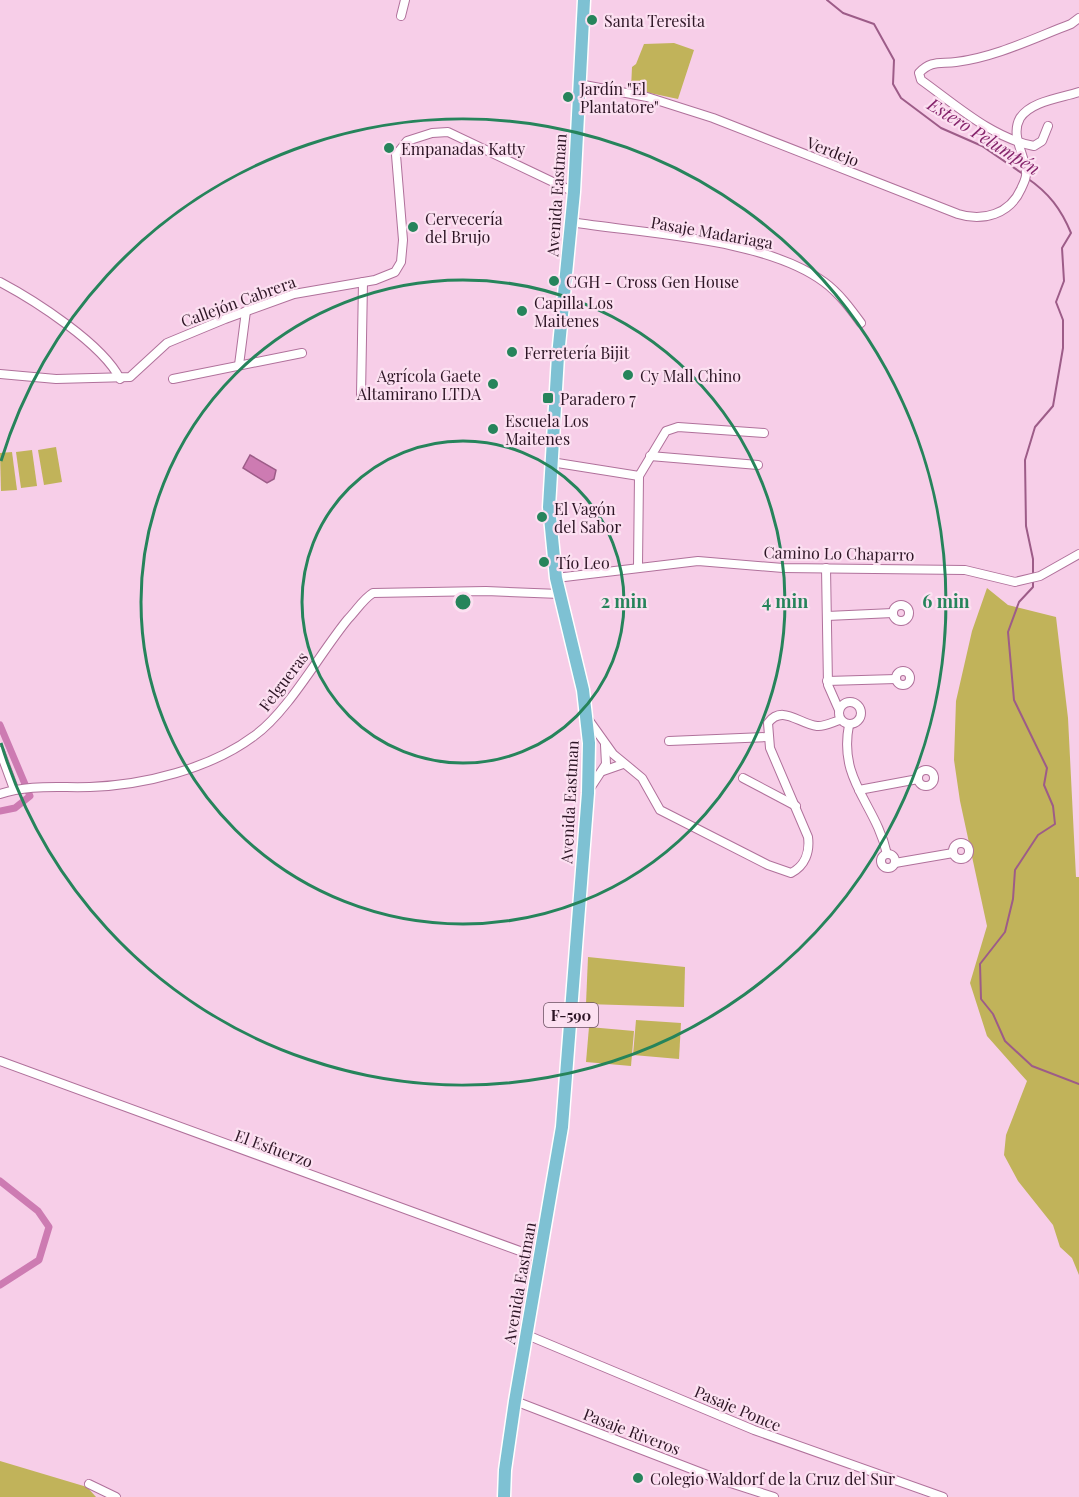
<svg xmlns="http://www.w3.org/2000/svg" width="1079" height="1497" font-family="'Playfair Display',serif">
<rect width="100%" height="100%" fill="#f7cee8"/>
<!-- green -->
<g fill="#c1b35a">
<path d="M674,43l20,7 -16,49 -47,-10 1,-22 4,-3 8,-20z"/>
<path d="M56,447l6,35 -18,3 -6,-35z"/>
<path d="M32,450l5,36 -16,2 -5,-36z"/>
<path d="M12,452l5,38 -16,1 -1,-38z"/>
<path d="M987,588l21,17 48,12 12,101 8,159h3v398l-7,-17 -12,-11 -7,-22 -35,-44 -14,-26 2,-20 21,-54 -40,-45 -17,-53 17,-57 -27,-125 -6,-41 2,-59 16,-70z"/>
<path d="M588,957l97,10 -1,40 -98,-3z"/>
<path d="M636,1020l45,3 -2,36 -46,-4z"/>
<path d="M589,1027l45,4 -3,35 -45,-4z"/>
<path d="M0,1461l87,26 9,10h-96z"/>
</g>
<!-- water -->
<path fill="#cd7bb2" stroke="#9d5c88" stroke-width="1.5" d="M250,455l26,15 -2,9 -7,4 -24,-15z"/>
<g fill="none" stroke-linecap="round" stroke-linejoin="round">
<!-- stream -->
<g stroke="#9d5c88" stroke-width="2">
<path d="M827,0l16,13 31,11 20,36 -1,24 8,14 40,30 41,18 41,28"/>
<path d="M1027,178c22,15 34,31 44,55l-9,15 2,33 -8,21 7,18v28l-10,58 -18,21 -10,33 1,66 7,33v16"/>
<path d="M1033,581v6l-14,15 -11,30 6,68 33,68 -3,17 9,21 2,18 -17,11 -23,35 -2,29 -8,33 -25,32 1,35 12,15 12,27 27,25 47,18"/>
</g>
<!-- canal -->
<g stroke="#cd7bb2" stroke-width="7">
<path d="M0,725l30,71 -15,12 -15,3"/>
<path d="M0,1181l38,30 11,16 -10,33 -39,25"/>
</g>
<!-- minor casing -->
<g stroke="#b0719b" stroke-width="10">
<g id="minor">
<path d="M401,16l4,-16"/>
<path d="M579,84l68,13 66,21 245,96c25,8 52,0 63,-25 2,-5 6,-11 5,-17 -1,-18 -16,-36 -6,-54 11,-17 41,-20 59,-26"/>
<path d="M1048,126l-6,15 -8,5c-42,-8 -78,-41 -113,-66l-2,-7c12,-13 21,-9 37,-11 40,-5 78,-24 115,-38l8,-6"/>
<path d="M571,222c74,12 194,16 253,60 15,11 26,26 37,41"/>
<path d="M0,282c34,18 103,62 120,97"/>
<path d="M239,365l7,-54"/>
<path d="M0,374l56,5 74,-2 37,-34 58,-24 69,-25 81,-14 20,-8 6,-10 2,-22 -7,-85 11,-14 25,-8 16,-1 126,60"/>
<path d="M173,379l129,-26"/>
<path d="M361,395l2,-113"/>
<path d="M650,456l108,9"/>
<path d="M551,462l88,14"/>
<path d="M638,566l1,-90 27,-45 12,-4 86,6"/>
<path d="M826,568l2,117 11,25"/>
<path d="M556,578l142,-17 85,7 182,2 50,12 25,-6 39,-22"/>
<circle cx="901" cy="613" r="8"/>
<path d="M827,616l66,-3"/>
<circle cx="903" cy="678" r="7"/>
<path d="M827,681l69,-2"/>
<circle cx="850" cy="713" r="11"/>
<path d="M588,719l25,35 29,24 18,32 108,55 23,8c14,-7 19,-21 17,-36l-38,-89 -2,-25c14,-19 31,1 49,3 7,1 16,-4 23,-6"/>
<path d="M849,725c-11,56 27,79 38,129"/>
<path d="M669,741l98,-4"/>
<path d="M0,751l14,38"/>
<circle cx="926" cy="778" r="8"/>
<path d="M603,771l20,-7"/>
<path d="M743,778l53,28"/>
<path d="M589,790l17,-26 -1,-19"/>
<path d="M859,790l59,-11"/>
<path d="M0,794c28,-10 61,-6 90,-7 54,-2 120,-18 164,-51 34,-24 66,-83 94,-117 8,-8 15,-20 25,-26l113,-2 74,3"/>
<circle cx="961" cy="851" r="8"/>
<circle cx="888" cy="861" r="7"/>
<path d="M895,863l58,-10"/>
<path d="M0,1061l539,197"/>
<path d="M527,1335l227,95 189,67"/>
<path d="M515,1401l200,77 59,19"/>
<path d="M89,1484l27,13"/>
</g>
</g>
<!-- primary casing -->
<g stroke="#fff" stroke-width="15">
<path id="primary" d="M504,1497l1,-27 10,-69 47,-274 26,-334 1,-50 -6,-53 -27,-112 -7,-71 9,-151 16,-164 10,-192"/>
</g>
<!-- minor -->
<use href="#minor" stroke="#fff" stroke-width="8"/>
<!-- primary -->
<use href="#primary" stroke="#7ec1d3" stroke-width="12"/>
</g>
<!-- distance rings -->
<g fill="none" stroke="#26845b" stroke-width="3">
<circle cx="463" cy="602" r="161"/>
<circle cx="463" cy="602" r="322"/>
<path d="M1 461A483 483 0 1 1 1 743"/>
</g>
<!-- markers -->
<g fill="#26845b" stroke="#fce0f1" stroke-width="2">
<circle cx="592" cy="20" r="6"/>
<circle cx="568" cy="97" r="6"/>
<circle cx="389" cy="148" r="6"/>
<circle cx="413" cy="227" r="6"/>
<circle cx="554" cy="281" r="6"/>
<circle cx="522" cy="311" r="6"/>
<circle cx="512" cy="352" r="6"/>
<circle cx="628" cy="375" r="6"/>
<circle cx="493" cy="384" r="6"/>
<rect x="542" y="392" width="12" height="12" rx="3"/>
<circle cx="493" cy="429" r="6"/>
<circle cx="542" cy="517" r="6"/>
<circle cx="544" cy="562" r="6"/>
<circle cx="638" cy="1478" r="6"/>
</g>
<g text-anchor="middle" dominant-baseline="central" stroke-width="4.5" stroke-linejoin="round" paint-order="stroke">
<!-- shield labels -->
<rect fill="#fce0f1" stroke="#6b5262" stroke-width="1.5" x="544" y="1003" width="54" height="24" rx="4.5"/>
<g font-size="15" font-weight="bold" fill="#2d1525">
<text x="571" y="1015">F-590</text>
</g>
<!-- poi labels -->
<g font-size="16" fill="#2d1525" stroke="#fce0f1" text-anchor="start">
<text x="604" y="20">Santa Teresita</text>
<text x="580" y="88">Jardín "El<tspan x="580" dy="18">Plantatore"</tspan></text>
<text x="401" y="148">Empanadas Katty</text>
<text x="425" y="218">Cervecería<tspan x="425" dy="18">del Brujo</tspan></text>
<text x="566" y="281">CGH - Cross Gen House</text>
<text x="534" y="302">Capilla Los<tspan x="534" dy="18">Maitenes</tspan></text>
<text x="524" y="352">Ferretería Bijit</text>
<text x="481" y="375" text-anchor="end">Agrícola Gaete<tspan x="481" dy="18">Altamirano LTDA</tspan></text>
<text x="640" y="375">Cy Mall Chino</text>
<text x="560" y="398">Paradero 7</text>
<text x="505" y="420">Escuela Los<tspan x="505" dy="18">Maitenes</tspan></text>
<text x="554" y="508">El Vagón<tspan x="554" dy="18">del Sabor</tspan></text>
<text x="556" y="562">Tío Leo</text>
<text x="650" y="1478">Colegio Waldorf de la Cruz del Sur</text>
</g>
<!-- street labels -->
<g font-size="16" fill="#2d1525" stroke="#fce0f1">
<text transform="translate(833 151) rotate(21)">Verdejo</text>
<text transform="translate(556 195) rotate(-86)">Avenida Eastman</text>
<text transform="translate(712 232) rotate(10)">Pasaje Madariaga</text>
<text transform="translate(238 301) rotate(-20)">Callejón Cabrera</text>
<text transform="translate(839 553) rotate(1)">Camino Lo Chaparro</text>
<text transform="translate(283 681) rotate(-53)">Felgueras</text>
<text transform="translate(569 802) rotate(-87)">Avenida Eastman</text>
<text transform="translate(274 1148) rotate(20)">El Esfuerzo</text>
<text transform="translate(519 1283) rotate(-80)">Avenida Eastman</text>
<text transform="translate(738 1408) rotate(23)">Pasaje Ponce</text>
<text transform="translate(632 1431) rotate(21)">Pasaje Riveros</text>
</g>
<!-- water labels -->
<g font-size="18" font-style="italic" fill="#86256c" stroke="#fce0f1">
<text transform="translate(984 136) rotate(32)">Estero Pelumpén</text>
</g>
</g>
<circle cx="463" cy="602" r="9" fill="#26845b" stroke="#fce0f1" stroke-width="3"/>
<g font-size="18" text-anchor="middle" font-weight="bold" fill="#26845b" stroke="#fce0f1" stroke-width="4.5" stroke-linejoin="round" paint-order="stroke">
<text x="624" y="608">2 min</text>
<text x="785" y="608">4 min</text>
<text x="946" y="608">6 min</text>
</g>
</svg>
